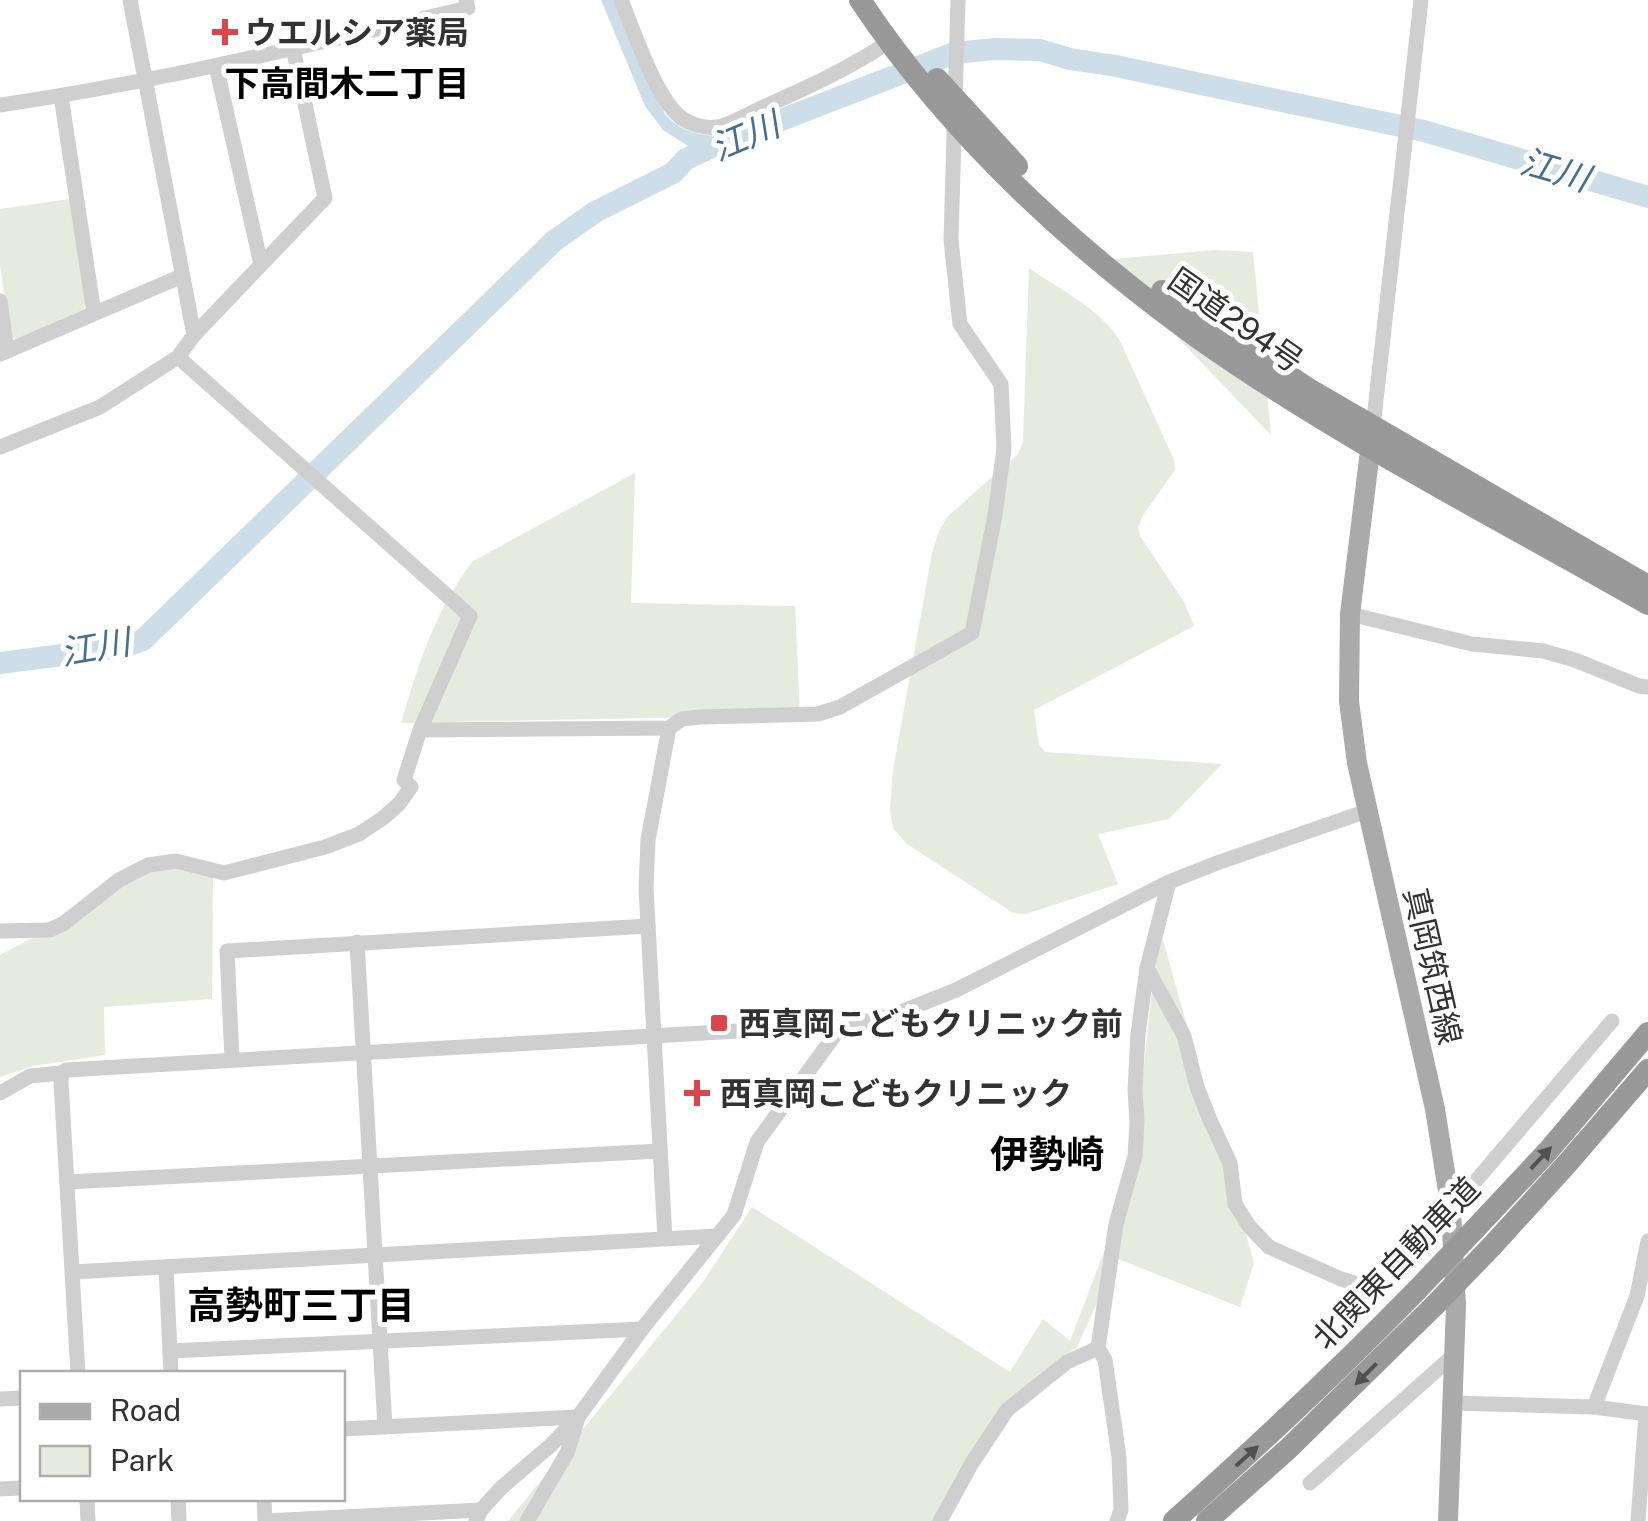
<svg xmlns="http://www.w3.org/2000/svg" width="1648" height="1521" font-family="'Public Sans','Noto Sans JP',sans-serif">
<rect width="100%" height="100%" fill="#fff"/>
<!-- green -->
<g fill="#e5ebdf">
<path d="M70,199l16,103 -4,11 -63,28 -9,-6 -10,-69v-57z"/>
<path d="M1215,250l38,2 18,183 -168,-175z"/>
<path d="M1029,268c30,21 75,43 92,75l53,117 1,10 -32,45 -5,13 2,8 44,66 10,24 -160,84 5,35 6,7 177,12 -53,55 -71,15 20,50 -92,30 -13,-1 -106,-69 -14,-16 -3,-19 3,-39 39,-217 7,-22 9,-15 70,-62 5,-12z"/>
<path d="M635,473l-4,130 164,3 5,109 -399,8c18,-60 33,-111 72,-162z"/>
<path d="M148,865l65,5 -1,129 -108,8 1,48 -72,11 -33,11v-122l32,-17z"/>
<path d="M1159,926l95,337 -14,44 -127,-50 -16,46 -20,44 -51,39 -89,135h-429l195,-239 49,-75 258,165 33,-53 27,22 53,-139 19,-119z"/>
</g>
<!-- water -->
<path fill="#cedee9" d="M601,0h13l51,114c15,17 31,21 54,22l-28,12 -28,-18 -18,-24z"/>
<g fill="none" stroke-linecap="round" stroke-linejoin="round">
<!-- river -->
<path stroke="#cedee9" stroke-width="22" d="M0,663l123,-16 20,-7 411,-399 41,-29 78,-39 13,-14 28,-13 240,-93 41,-4 45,1 30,9 46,7 308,65 224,66"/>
<!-- minor -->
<g stroke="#cfcfcf" stroke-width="15">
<path d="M130,0l64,335"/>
<path d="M621,0c13,31 34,96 59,117 10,7 24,12 37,10 13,-2 29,-12 42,-18 45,-20 90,-40 131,-68"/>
<path d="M216,66l45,198"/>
<path d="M61,96l33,217"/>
<path d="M0,105c158,-23 313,-61 468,-97l-2,-8"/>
<path d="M0,301l7,50"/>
<path d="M0,354l182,-78"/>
<path d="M1373,427l48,-427"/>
<path d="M0,447l100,-40 78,-50 16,-22 131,-137 -32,-150"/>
<path d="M1350,614l122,30 71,7 32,9 64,26 9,1"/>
<path d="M420,730l249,-2 13,-9 18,-2 118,-3 22,-7 132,-74 23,-118 9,-67 -3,-64 -41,-60 -9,-84 7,-240"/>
<path d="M0,931l49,-1 14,-6 56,-44 29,-15 28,-4 48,12 101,-26 34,-13 24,-16 16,-14 12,-17 -7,-7 16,-50 50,-114 -292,-259"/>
<path d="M357,942l28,485"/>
<path d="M1147,968l37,68 13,51 13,33 20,43 5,41 14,22 20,21 72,32 26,8 84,-77 161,-189"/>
<path d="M232,1059l-5,-108 421,-25"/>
<path d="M0,1093l30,-17 32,-3"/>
<path d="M67,1182l593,-31"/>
<path d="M665,1239l-19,-351 2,-48 21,-112"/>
<path d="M166,1267l5,107"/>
<path d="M73,1272l644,-36"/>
<path d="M170,1351l472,-22"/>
<path d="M78,1374l-17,-292 1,-9 4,-3 776,-45 32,-5 27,-8 55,-22 213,-108 48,-19 150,-52"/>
<path d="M0,1399l22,-1"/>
<path d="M1453,1403l141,4 54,7"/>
<path d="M1594,1407l43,-111 11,-55"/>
<path d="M342,1429l236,-12"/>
<path d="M1310,1483l145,-129"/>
<path d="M0,1489l22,-1"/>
<path d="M87,1498l1,23"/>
<path d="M178,1498l1,23"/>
<path d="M264,1498l1,23 216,-11"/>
<path d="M476,1521l5,-11 20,-22 50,-43 27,-28 64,-88 92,-114 23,-73 85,-117"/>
<path d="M527,1521l40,-68 10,-32"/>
<path d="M940,1521l32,-58 35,-53 60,-48 31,-14"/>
<path d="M1117,1521l4,-11 -2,-53 -14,-97 -7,-12 18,-124 19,-68 2,-34 -2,-32 3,-56 9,-66 22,-86"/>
<path d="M1638,1521l8,-107"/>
</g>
<!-- major -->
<path stroke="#aaa" stroke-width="20" d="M1372,435l-22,179 -1,87 8,62 78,346 16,101 5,96 -8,215"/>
<!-- highway -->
<g stroke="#999" stroke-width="22">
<path d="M860,0c89,134 207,243 337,337 141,100 301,181 451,267"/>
<path d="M937,79l80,87"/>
<path d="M1162,291l145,97 341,198"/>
<path d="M1475,1229l73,-78 100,-118"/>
<path d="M1492,1246l73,-80 83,-96"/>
<path d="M1174,1521c84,-75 165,-151 243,-231"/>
<path d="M1207,1521l81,-72 147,-144"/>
</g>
<!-- highway-bridge -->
<g stroke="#999" stroke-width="22">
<path d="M1417,1290l58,-61"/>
<path d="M1435,1305l57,-59"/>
</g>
</g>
<!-- one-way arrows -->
<defs><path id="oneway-solid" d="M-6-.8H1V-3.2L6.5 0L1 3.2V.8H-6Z" transform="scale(2.5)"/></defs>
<g fill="#515151">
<use href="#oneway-solid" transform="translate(1541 1158) rotate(-47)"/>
<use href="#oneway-solid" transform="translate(1366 1374) rotate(135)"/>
<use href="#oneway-solid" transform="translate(1247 1456) rotate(-42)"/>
</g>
<!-- markers -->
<g fill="#d7474b" stroke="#fff" stroke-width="4">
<path d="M220 17h10v10h10v10h-10v10h-10v-10h-10v-10h10z"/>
<rect x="709" y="1013" width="20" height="20" rx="5"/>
<path d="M692 1078h10v10h10v10h-10v10h-10v-10h-10v-10h10z"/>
</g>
<g text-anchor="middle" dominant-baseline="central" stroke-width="10" stroke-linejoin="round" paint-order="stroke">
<!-- poi labels -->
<g font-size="32" font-weight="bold" fill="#323232" stroke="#fff" text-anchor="start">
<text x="245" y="32">ウエルシア薬局</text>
<text x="739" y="1023">西真岡こどもクリニック前</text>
<text x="720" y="1093">西真岡こどもクリニック</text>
</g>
<!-- street labels -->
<g font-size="32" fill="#323232" stroke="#fff">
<text transform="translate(1236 320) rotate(35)">国道294号</text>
<text transform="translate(1433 966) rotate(77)">真岡筑西線</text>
<text transform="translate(1396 1263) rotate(-46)">北関東自動車道</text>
</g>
<!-- neighbourhood labels -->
<g font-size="35" font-weight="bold" fill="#000" stroke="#fff">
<text x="347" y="83">下高間木二丁目</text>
</g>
<!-- water labels -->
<g font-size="35" font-style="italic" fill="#466f8f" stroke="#fff">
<text transform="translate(745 136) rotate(-23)">江川</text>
<text transform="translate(1555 170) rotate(16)">江川</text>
<text transform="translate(95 647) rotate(-10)">江川</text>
</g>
<!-- quarter labels -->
<g font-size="38" font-weight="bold" fill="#000" stroke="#fff">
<text x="1047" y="1154">伊勢崎</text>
<text x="301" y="1305">高勢町三丁目</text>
</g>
</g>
<!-- legend -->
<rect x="20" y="1371" width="325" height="130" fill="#ffffff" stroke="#adadad" stroke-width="2.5"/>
<rect x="40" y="1404" width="50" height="15" fill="#aaaaaa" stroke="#adadad" stroke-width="2.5"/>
<text x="110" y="1421" font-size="30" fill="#323232">Road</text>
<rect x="40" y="1446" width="50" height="30" fill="#e5ebdf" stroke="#adadad" stroke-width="2.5"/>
<text x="110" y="1471" font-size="30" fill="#323232">Park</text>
</svg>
